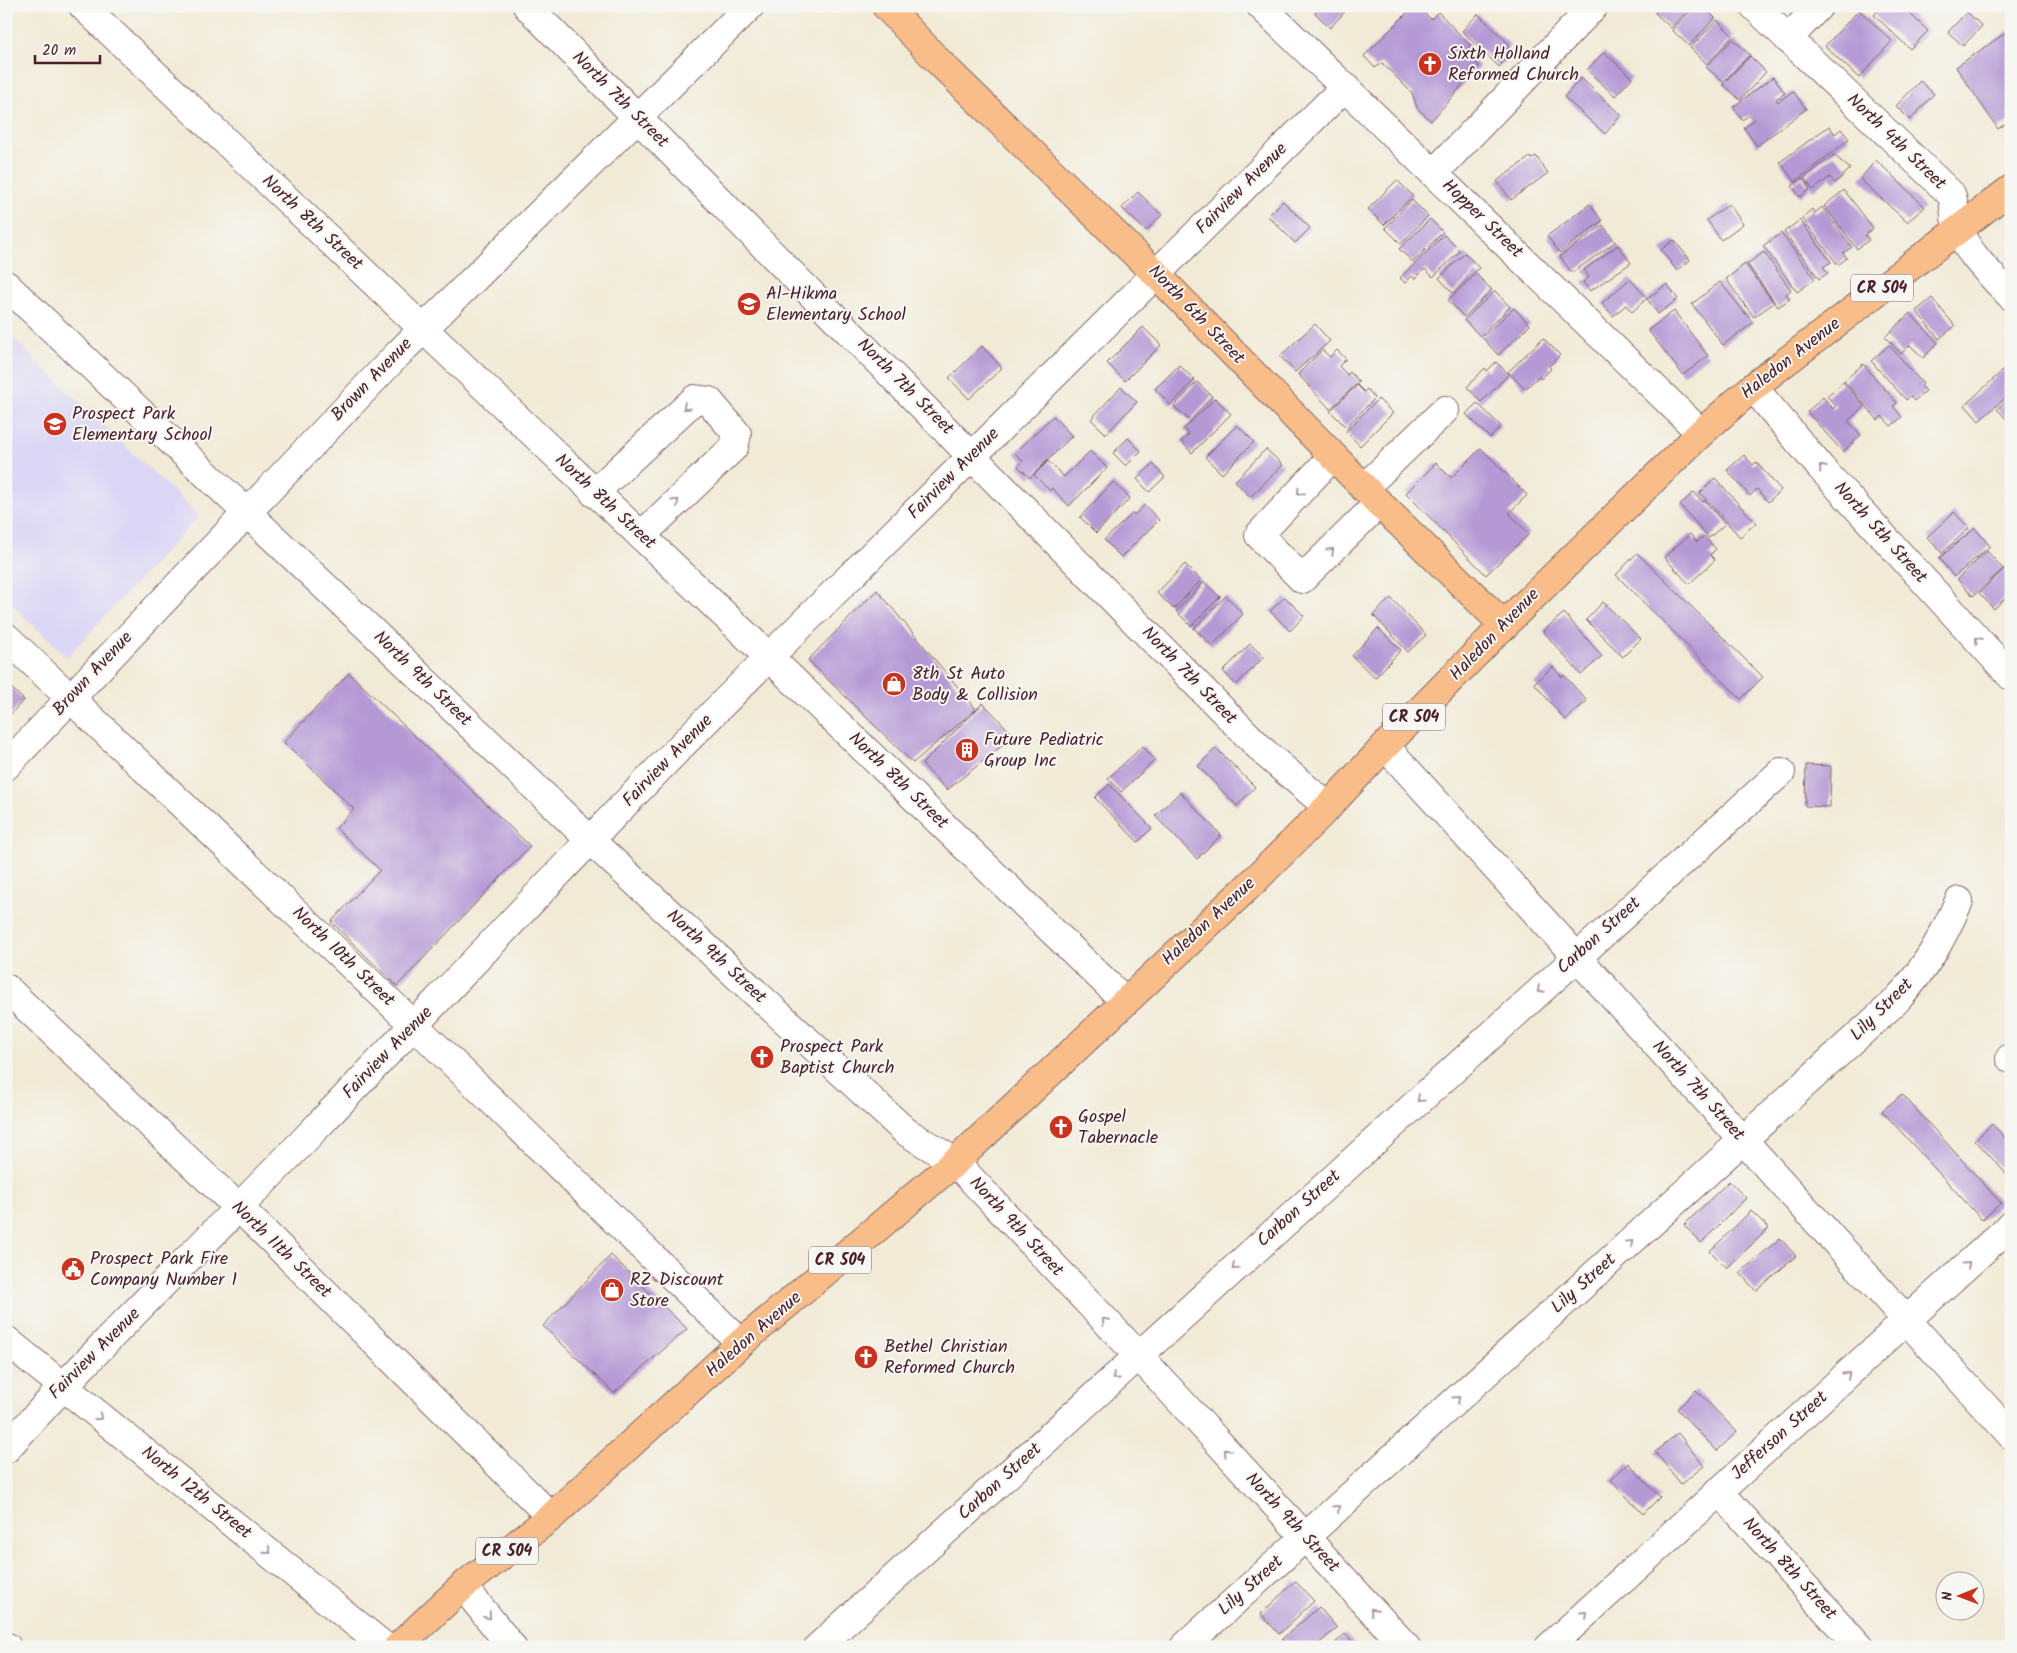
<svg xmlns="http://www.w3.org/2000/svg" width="2017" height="1653" font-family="Kalam,sans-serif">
<rect width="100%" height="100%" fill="#f6f6f2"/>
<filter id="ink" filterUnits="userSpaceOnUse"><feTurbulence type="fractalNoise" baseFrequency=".02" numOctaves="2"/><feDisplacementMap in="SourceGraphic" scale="10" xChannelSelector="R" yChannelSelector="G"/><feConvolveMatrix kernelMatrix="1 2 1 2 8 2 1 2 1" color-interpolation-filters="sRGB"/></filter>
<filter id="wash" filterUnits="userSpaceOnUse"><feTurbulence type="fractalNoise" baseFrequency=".0096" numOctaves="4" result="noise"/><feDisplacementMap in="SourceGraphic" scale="20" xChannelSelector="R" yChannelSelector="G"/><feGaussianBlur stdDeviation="1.12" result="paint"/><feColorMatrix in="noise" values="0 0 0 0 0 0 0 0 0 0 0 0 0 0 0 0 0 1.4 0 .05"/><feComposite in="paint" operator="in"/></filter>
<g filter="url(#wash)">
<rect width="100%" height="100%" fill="#f1ead6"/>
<!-- built -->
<path fill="#dcd6f6" d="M6,332l193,184 -132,141 -61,-58z"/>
<g id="blocks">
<!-- building -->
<g fill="#b599d5">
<path d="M1321,6h29l-20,22 -15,-15z"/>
<path d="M1414,6h3l14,13 7,-7 32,33 -5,6 14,15 -48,55 -14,-13 -5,-15 -30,-30 -7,5 -11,-12z"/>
<path d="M1661,6h31l-21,22 -16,-15z"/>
<path d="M1695,6h8l12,12 -26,28 -17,-16z"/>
<path d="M1883,6h19l26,25 -18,18 -36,-34z"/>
<path d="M1859,10l33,31 -33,37 -34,-32z"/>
<path d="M1967,12l15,14 -19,20 -15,-14z"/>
<path d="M1478,14l32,31 -7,8 5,4 -9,10 -37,-36z"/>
<path d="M1717,20l16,16 -26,28 -17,-16z"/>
<path d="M2011,29v91l-13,9 -42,-62z"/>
<path d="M1733,39l17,16 -27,27 -17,-15z"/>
<path d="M1604,52l28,26 -17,18 -28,-26z"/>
<path d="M1750,56l16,16 -26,28 -17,-16z"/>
<path d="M1773,77l12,16 -9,6 2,3 15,-11 13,18 -49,37 -13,-18 10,-8 -4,-5 -8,5 -9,-13z"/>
<path d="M1581,78l40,37 -16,19 -41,-37z"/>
<path d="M1920,81l14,13 -24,26 -14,-14z"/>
<path d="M1829,126l6,8 6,-5 8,10 -54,43 -15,-20z"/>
<path d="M1834,155l16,14 -15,14 -5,-6 -17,13 -9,-12z"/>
<path d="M1536,156l12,17 -37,27 -14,-19 33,-24 1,2z"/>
<path d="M1876,160l49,47 -18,15 -47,-43z"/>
<path d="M1802,178l8,11 -10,8 -8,-11z"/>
<path d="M1397,180l16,16 -29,29 -16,-16z"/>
<path d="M1844,190l29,38 -8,7 4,5 -12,9 -33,-43z"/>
<path d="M1138,192l24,23 -16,16 -24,-23z"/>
<path d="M1412,200l16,16 -27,28 -16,-16z"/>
<path d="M1283,201l27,27 -15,15 -27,-27z"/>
<path d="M1590,204l12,17 -42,32 -13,-17z"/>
<path d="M1729,204l14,20 -22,16 -14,-20z"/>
<path d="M1822,207l30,40 -9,6 4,5 -9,7 -36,-47 10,-9 3,4z"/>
<path d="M1430,219l13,13 -30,30 -14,-13z"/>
<path d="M1800,220l31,42 -8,5 5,6 -9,6 -35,-47z"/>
<path d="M1603,225l12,17 -43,31 -12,-17z"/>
<path d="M1781,233l34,46 -18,13 -34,-46z"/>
<path d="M1444,235l16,16 -27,26 -8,-8 -10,10 -3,-3 -7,7 -5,-5z"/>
<path d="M1674,240l16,20 -13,11 -16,-21z"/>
<path d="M1618,245l13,18 -41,28 -7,-9 6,-5 -5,-7z"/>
<path d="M1764,252l27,38 -5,4 4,5 -12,8 -31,-43z"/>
<path d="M1465,253l14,15 -26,25 -14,-15z"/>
<path d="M1745,264l29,39 -20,14 -28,-38z"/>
<path d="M1476,274l16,16 -28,27 -16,-17z"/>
<path d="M1630,279l17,19 -15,14 -6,-7 -13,11 -11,-13z"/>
<path d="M1720,282l33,41 -30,22 -31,-41z"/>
<path d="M1667,284l11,15 -20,15 -11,-15z"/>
<path d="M1495,291l15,16 -30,29 -16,-16z"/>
<path d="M1932,298l23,28 -16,13 -23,-28z"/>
<path d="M1514,308l16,17 -32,30 -16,-18z"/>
<path d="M1674,311l34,45 -25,19 -35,-45z"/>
<path d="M1910,313l28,30 -15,15 -13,-13 -9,9 -16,-17z"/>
<path d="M1315,324l15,17 -35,31 -15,-16z"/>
<path d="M1143,327l18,18 -36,36 -18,-18z"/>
<path d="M1543,338l17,17 -11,11 2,3 -10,10 -2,-3 -14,13 -17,-17z"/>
<path d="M1889,345l34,39 -2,2 5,5 -12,10 -4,-5 -4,4 -35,-39z"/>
<path d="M982,346l20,22 -33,31 -20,-21z"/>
<path d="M1322,350l8,7 7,-7 9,9 -7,7 8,9 3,-3 9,10 -29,27 -32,-35z"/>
<path d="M1496,362l13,12 -28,28 -14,-15 18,-19 2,3z"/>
<path d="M2011,363v30l-32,28 -14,-16z"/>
<path d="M1863,364l34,39 -4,3 9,11 -11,9 -9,-10 -4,4 -34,-39z"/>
<path d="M1179,365l16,15 -24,25 -16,-16z"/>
<path d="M1197,382l15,14 -22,25 -16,-15z"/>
<path d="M1843,382l21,24 -16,15 13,14 -18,17 -36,-40 16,-15 10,12 3,-3 -9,-10z"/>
<path d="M1357,385l7,7 3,-3 8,9 -29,29 -16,-16z"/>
<path d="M1121,387l16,15 -31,32 -15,-15z"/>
<path d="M2011,396v28l-14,-15z"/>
<path d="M1215,398l16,16 -39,39 -11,-12 8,-7 -5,-5z"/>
<path d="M1378,399l15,14 -33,33 -14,-15z"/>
<path d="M1477,403l24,23 -11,12 -24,-24z"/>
<path d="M1053,416l19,20 -42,42 -12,-12 5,-5 -8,-8z"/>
<path d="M1237,425l17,17 -32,32 -17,-17z"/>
<path d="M1128,438l13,13 -15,15 -13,-13z"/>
<path d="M1481,448l46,47 -18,18 20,21 -43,41 -80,-82 30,-30 15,15z"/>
<path d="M1266,449l17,16 -33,32 -15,-16z"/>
<path d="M1090,451l17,17 -38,38 -17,-18 -2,3 -16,-16 14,-14 16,16z"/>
<path d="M1744,455l9,10 3,-3 25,28 -13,12 -11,-13 -7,7 -23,-26z"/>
<path d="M1153,464l12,13 -16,15 -12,-13z"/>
<path d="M1715,478l41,45 -16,14 -40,-44z"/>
<path d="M1113,482l17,16 -34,35 -16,-16z"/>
<path d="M1694,492l9,10 1,-2 21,24 -16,14 -29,-33z"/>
<path d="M1145,505l14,15 -38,37 -17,-17 29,-27 1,2z"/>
<path d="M1954,512l15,16 -27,25 -15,-16z"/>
<path d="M1975,528l15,18 -36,31 -15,-19z"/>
<path d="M1690,534l7,8 7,-6 12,13 -6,6 5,5 -26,24 -25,-27z"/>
<path d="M1987,551l16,18 -30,27 -16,-17z"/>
<path d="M1637,553l126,124 -22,22 -125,-124z"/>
<path d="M1185,564l16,16 -27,29 -17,-16z"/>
<path d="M2007,566l4,4v23l-17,16 -15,-16z"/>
<path d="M1204,582l16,15 -29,29 -15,-15z"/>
<path d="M877,590l99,119 -63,54 -105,-103z"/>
<path d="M1226,596l17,18 -31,32 -18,-18z"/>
<path d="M1285,597l19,19 -14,15 -20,-20z"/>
<path d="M1391,598l35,37 -18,17 -35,-37z"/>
<path d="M1603,602l38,37 -18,18 -37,-37z"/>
<path d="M1564,613l38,43 -21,19 -38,-44z"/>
<path d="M1378,628l23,22 -26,28 -23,-22z"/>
<path d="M1250,644l14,13 -28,28 -13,-14z"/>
<path d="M1553,667l9,10 2,-2 23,26 -22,19 -31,-37z"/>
<path d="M349,673l181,173 -133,140 -66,-64 49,-52 -44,-42 18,-19 -70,-67z"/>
<path d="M6,683l18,17 -18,19z"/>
<path d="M983,703l31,33 -67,54 -25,-26z"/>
<path d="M1143,746l12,14 -34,32 -13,-14z"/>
<path d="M1216,748l39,39 -18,19 -39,-40z"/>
<path d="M1806,765l25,1 -1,41 -25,-1z"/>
<path d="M1109,784l43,44 -14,14 -43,-44z"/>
<path d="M1180,792l41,43 -24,24 -42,-43z"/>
<path d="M1902,1094l99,109 -19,17 -100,-109z"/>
<path d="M1992,1124l19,20v35l-36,-39z"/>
<path d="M1729,1181l17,17 -45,45 -17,-18z"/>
<path d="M1751,1211l18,17 -42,40 -17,-17z"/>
<path d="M1780,1238l16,18 -40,35 -16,-18z"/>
<path d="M611,1255l76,74 -73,64 -71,-67z"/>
<path d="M1696,1390l41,42 -20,19 -40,-42z"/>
<path d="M1678,1433l26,33 -23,18 -26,-32z"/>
<path d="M1628,1463l32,34 -17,17 -32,-34z"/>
<path d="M1295,1581l19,20 -35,33 -18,-20z"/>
<path d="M1319,1607l18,21 -22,19h-26l-7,-8z"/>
<path d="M1345,1634l13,13h-27z"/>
</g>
</g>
</g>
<g filter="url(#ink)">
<use href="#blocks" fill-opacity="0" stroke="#846667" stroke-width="1"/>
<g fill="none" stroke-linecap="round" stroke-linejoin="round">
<!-- minor casing -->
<g stroke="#846667" stroke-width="30">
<g id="minor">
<path d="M83,6l686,651 356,344"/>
<path d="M527,6l738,747 63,54"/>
<path d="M1261,6l440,427"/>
<path d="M1754,6l197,188c5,11 2,23 7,35 10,25 34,47 53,67"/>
<path d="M1788,39l31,-33"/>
<path d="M1434,173l160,-167"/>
<path d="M6,285l385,364 199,191 315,291 50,31 184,194 267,291"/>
<path d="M1753,387l68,81 190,208"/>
<path d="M1333,456l-74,79 43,44 77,-76"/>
<path d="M1364,488l81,-78"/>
<path d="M594,493l101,-94 14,2 28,33 -3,13 -93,89"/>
<path d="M6,637l408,388 327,318"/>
<path d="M1385,746l626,689"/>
<path d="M6,766l392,-412 352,-348"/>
<path d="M6,988l253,239 292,290"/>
<path d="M2010,1058l1,1"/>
<path d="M6,1340l379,307"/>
<path d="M6,1449c98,-110 205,-211 307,-318 152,-159 303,-321 459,-477 190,-190 383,-377 573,-567"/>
<path d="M1719,1491l140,156"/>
<path d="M463,1586l49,61"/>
<path d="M6,1647h1"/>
<path d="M818,1647l963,-875"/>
<path d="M1184,1647l711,-645c31,-34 45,-59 64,-101"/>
<path d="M1549,1647l462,-422"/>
</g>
</g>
<!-- major casing -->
<g stroke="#846667" stroke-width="30">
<g id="major">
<path d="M886,6l55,58 216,211 222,228 126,123"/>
<path d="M398,1647l65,-61 88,-69 190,-174 214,-181 301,-283 70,-70 59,-63 128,-130 188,-183 52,-46 258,-198"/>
</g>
</g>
<!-- minor -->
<use href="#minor" stroke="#fff" stroke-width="28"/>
<!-- major -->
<use href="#major" stroke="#f8bd89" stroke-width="28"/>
</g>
<!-- one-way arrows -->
<defs><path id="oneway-chevron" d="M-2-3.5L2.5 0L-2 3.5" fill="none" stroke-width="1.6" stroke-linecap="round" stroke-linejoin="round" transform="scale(1.25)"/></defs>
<g stroke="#ae9aa0">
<use href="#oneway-chevron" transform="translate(686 407) rotate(137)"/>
<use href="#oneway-chevron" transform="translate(1822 468) rotate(-131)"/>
<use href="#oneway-chevron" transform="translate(1300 492) rotate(133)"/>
<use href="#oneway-chevron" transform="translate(676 502) rotate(-43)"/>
<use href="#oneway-chevron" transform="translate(1331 551) rotate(-45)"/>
<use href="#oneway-chevron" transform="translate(1978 640) rotate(-132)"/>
<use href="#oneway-chevron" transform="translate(1540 990) rotate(138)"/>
<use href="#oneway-chevron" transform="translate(1420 1099) rotate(138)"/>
<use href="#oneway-chevron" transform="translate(1630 1243) rotate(-42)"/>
<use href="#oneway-chevron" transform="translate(1967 1265) rotate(-42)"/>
<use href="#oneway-chevron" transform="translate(1235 1267) rotate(137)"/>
<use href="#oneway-chevron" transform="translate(1105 1321) rotate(-133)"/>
<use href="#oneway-chevron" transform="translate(1847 1375) rotate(-42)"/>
<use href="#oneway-chevron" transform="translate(1115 1377) rotate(138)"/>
<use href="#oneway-chevron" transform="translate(1457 1399) rotate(-42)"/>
<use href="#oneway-chevron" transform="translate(99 1417) rotate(38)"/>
<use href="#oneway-chevron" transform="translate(1227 1452) rotate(-133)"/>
<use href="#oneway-chevron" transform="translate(1337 1508) rotate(-42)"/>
<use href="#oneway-chevron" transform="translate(268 1551) rotate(39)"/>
<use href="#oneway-chevron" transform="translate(1373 1611) rotate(-133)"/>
<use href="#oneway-chevron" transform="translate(1585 1614) rotate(-42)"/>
<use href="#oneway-chevron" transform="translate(488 1616) rotate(51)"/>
</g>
</g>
<!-- icons -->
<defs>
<g id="church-disc" transform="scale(1.25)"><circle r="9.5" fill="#c8321e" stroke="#f6f6f2"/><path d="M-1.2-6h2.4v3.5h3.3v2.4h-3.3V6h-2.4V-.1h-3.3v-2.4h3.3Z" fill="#fff"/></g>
<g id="school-disc" transform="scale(1.25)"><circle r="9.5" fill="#c8321e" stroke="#f6f6f2"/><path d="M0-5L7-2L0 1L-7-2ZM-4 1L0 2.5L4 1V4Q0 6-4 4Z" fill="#fff"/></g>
<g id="shop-disc" transform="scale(1.25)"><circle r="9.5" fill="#c8321e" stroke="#f6f6f2"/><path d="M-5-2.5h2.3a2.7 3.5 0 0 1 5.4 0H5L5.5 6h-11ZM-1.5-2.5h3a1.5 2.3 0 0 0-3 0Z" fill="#fff"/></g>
<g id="building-disc" transform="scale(1.25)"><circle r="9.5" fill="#c8321e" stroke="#f6f6f2"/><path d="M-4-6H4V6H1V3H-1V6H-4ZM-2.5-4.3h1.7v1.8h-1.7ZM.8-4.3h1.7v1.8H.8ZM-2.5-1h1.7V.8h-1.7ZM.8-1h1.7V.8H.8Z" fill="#fff"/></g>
<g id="civic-disc" transform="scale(1.25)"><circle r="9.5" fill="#c8321e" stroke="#f6f6f2"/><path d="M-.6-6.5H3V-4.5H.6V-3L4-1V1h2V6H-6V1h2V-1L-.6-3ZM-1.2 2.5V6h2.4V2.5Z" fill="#fff"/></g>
</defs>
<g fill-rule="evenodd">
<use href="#church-disc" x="1430" y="64"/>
<use href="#school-disc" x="749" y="304"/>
<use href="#school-disc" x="55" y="424"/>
<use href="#shop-disc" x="894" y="684"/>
<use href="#building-disc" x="967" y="750"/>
<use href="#church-disc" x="762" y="1057"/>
<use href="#church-disc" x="1061" y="1127"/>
<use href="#civic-disc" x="73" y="1269"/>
<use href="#shop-disc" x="612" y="1290"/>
<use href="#church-disc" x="866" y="1357"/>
</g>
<g text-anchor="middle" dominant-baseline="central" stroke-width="4" stroke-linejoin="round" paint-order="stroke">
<!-- shield labels -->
<g fill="#f6f6f2" stroke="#7e6067" stroke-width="1">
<rect x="1851" y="274.5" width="62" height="27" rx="4"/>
<rect x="1383" y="703.5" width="62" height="27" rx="4"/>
<rect x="809" y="1246.5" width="62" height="27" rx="4"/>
<rect x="476" y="1537.5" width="62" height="27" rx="4"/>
</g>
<g font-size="16" font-weight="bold" fill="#4a1f2b">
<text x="1882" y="288">CR 504</text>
<text x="1414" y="717">CR 504</text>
<text x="840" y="1260">CR 504</text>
<text x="507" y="1551">CR 504</text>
</g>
<!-- poi labels -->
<g font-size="18" fill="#4a1f2b" stroke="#f6f6f2" text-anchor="start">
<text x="1448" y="54">Sixth Holland<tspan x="1448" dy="21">Reformed Church</tspan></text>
<text x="766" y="294">Al-Hikma<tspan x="766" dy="21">Elementary School</tspan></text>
<text x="72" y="414">Prospect Park<tspan x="72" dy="21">Elementary School</tspan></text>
<text x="912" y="674">8th St Auto<tspan x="912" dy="21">Body &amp; Collision</tspan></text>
<text x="984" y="740">Future Pediatric<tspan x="984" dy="21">Group Inc</tspan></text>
<text x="780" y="1047">Prospect Park<tspan x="780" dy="21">Baptist Church</tspan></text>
<text x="1078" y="1117">Gospel<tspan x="1078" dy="21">Tabernacle</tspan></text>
<text x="90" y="1259">Prospect Park Fire<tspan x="90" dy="21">Company Number 1</tspan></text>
<text x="630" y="1280">RZ Discount<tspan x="630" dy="21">Store</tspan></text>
<text x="884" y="1347">Bethel Christian<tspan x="884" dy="21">Reformed Church</tspan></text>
</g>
<!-- street labels -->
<g font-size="18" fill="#4a1f2b" stroke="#f6f6f2">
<text transform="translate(620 100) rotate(45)">North 7th Street</text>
<text transform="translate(1896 142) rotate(44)">North 4th Street</text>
<text transform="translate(1242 189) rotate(-45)">Fairview Avenue</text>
<text transform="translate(1482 219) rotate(44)">Hopper Street</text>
<text transform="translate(312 223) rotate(43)">North 8th Street</text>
<text transform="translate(1196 315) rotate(46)">North 6th Street</text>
<text transform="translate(1791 359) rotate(-38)">Haledon Avenue</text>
<text transform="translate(372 380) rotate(-46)">Brown Avenue</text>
<text transform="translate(905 387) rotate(45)">North 7th Street</text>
<text transform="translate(954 474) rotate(-45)">Fairview Avenue</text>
<text transform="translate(605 502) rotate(43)">North 8th Street</text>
<text transform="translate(1880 533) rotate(48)">North 5th Street</text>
<text transform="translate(1495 635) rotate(-46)">Haledon Avenue</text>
<text transform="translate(93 674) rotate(-47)">Brown Avenue</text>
<text transform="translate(1189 676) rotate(46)">North 7th Street</text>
<text transform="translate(422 679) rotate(44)">North 9th Street</text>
<text transform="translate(668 761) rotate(-46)">Fairview Avenue</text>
<text transform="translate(898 781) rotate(44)">North 8th Street</text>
<text transform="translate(1209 922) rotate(-43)">Haledon Avenue</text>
<text transform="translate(1599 936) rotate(-42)">Carbon Street</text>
<text transform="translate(343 957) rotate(44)">North 10th Street</text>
<text transform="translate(716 957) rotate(43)">North 9th Street</text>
<text transform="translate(1882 1010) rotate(-45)">Lily Street</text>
<text transform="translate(388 1053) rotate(-46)">Fairview Avenue</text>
<text transform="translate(1698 1091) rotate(48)">North 7th Street</text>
<text transform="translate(1299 1209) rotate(-42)">Carbon Street</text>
<text transform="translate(1016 1227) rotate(47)">North 9th Street</text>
<text transform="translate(281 1250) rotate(44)">North 11th Street</text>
<text transform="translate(1584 1284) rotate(-42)">Lily Street</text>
<text transform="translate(754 1335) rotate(-41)">Haledon Avenue</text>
<text transform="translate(95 1354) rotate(-45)">Fairview Avenue</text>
<text transform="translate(1780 1436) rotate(-42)">Jefferson Street</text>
<text transform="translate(1000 1482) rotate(-42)">Carbon Street</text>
<text transform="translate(196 1493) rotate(39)">North 12th Street</text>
<text transform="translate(1292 1523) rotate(47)">North 9th Street</text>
<text transform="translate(1789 1569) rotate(48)">North 8th Street</text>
<text transform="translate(1251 1586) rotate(-42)">Lily Street</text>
</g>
</g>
<!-- margin -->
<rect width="2017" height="1653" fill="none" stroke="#f6f6f2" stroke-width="25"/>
<!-- north arrow -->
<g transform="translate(1960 1596) rotate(269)"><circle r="24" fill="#f6f6f2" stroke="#b1a0a2"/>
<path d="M0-4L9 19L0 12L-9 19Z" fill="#c8321e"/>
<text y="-8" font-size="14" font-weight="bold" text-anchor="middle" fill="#4a1f2b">N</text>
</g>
<!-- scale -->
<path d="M35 55v8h65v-8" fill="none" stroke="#4a1f2b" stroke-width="2.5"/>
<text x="42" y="55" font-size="15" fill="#4a1f2b" stroke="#f6f6f2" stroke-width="4" paint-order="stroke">20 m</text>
</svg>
